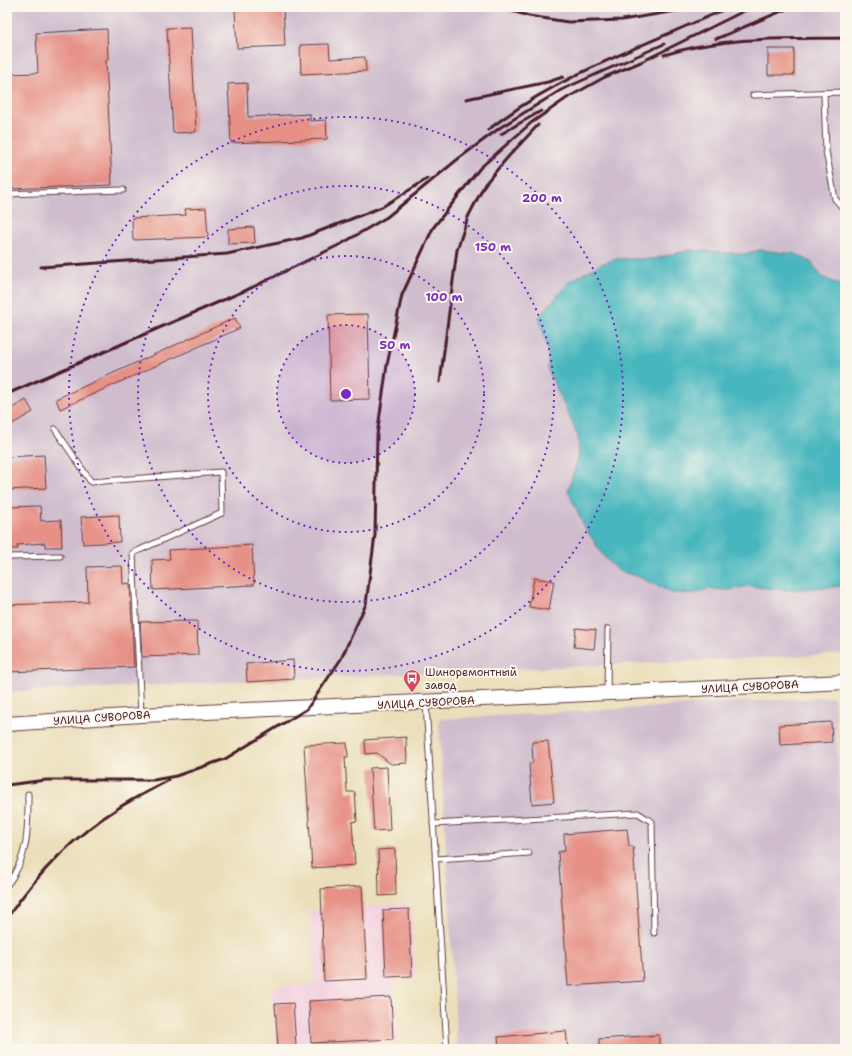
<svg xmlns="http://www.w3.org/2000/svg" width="852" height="1056" font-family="'Shantell Sans',sans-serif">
<rect width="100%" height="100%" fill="#fbf7ec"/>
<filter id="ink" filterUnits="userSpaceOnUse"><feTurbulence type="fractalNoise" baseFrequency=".025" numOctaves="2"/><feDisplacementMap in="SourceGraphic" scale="8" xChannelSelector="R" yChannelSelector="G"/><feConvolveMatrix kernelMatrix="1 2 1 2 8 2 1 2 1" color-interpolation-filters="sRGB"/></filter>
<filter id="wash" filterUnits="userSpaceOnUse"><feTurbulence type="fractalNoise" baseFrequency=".012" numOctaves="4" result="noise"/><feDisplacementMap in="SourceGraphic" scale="16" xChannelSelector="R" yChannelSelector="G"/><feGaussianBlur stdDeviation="0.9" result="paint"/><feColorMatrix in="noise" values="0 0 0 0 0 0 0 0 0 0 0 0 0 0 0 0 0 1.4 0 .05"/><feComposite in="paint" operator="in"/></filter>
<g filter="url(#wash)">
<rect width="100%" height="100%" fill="#ebdfbb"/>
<!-- built -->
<path fill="#f3cfdf" d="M411,903l5,74 -22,2 4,62 -123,8 -4,-62 44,-3 -5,-74z"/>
<!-- industrial -->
<g fill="#cfbdce">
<path d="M7,7h838v647l-838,38z"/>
<path d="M834,697l11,182v170h-388l-18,-330z"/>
<path d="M838,697h7v119z"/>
</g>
<!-- water -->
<path fill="#47b6be" stroke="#486a74" d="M690,250l54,4 16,-4 36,4 15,8 11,15 16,7h7v302l-60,4 -37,-4 -18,4 -21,-1 -18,5 -19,-1 -35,-17 -18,-5 -14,-13 -21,-32 -16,-35 11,-36 -1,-19 -30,-66v-19l-9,-34 31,-36 31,-17 16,-5h37z"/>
<g id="blocks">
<!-- building -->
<g fill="#e69086">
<path d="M283,8l2,38 -48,2 -2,-38z"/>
<path d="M191,27l5,105 -23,1 -6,-105z"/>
<path d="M107,29l1,31h-2l6,125 -105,4v-115l31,-1 -2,-40z"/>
<path d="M329,44l1,15 35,-2 1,14 -65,3 -1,-29z"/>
<rect x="768" y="49" width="26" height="26"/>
<path d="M247,83l1,34 62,-3v7l16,-1 1,19 -96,4 -3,-59z"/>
<path d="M206,208l2,29 -75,3 -1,-22 54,-3 -1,-6z"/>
<path d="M254,227l1,16 -27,1v-15z"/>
<path d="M368,314l2,85 -40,1 -2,-85z"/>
<path d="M235,318l5,10 -180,81 -4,-10z"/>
<path d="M26,400l7,12 -26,15v-16z"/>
<path d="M44,455l2,33 -39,2v-33z"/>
<path d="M40,506l1,15 20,-1 1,27h-17v-4l-28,2 1,4h-11v-42z"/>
<path d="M119,515l1,27 -37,2 -2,-27z"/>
<path d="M252,545l2,40 -101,5 -1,-30 18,-1 -1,-9z"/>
<path d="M122,566l1,18 7,-1 4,84 -127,5v-67l81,-3 -1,-35z"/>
<path d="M534,578l20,3 -5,29 -20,-3z"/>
<path d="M197,621l1,34 -56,2 -2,-35z"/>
<path d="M576,628l20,2 -2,19 -20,-2z"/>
<path d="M293,660l1,19 -47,3 -1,-18z"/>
<path d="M831,722l1,20 -52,3 -1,-20z"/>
<path d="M406,737l1,26 -16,1 -14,-11 -11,1 -1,-14z"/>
<path d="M548,741l6,61 -22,2 -3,-41h4l-1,-21z"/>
<path d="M347,743l1,14h-3l2,35h8l2,29 -5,1 3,43 -43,3 -8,-123z"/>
<path d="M387,767l3,63 -16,1 -4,-63z"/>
<path d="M627,829l2,17h4l10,135 -75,5 -10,-134 7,-1 -1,-17z"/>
<path d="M395,849l1,46 -17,1 -1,-46z"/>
<path d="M362,886l5,93 -43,2 -3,-92z"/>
<path d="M409,909l3,67 -26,1 -3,-67z"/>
<path d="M391,997l2,42 -82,4 -2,-42z"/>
<path d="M293,1003l3,43 -18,1 -3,-43z"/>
<path d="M566,1031l2,18h-69l-1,-12z"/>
<path d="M659,1035v14h-60v-10z"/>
</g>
</g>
</g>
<g filter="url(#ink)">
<use href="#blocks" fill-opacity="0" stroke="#623c41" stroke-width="1"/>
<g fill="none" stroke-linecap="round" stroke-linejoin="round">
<!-- service casing -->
<g stroke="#623c41" stroke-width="7">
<g id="service">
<path d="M824,93l2,58 9,48 10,11"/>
<path d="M753,95l92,-3"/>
<path d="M7,194l116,-4"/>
<path d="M55,429l36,53 130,-10 1,41 -89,40 8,161"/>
<path d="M7,557l53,-1"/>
<path d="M607,693l1,-64"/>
<path d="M426,704l21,345"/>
<path d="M433,824l205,-11 14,9 2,111"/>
<path d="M435,859l94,-6"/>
<path d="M7,885c22,-28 21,-56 21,-91"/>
</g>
</g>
<!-- secondary casing -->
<g stroke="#623c41" stroke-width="16">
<path id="secondary" d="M7,724l134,-9 704,-33"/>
</g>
<!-- service -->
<use href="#service" stroke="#fff" stroke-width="5"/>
<!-- secondary -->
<use href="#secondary" stroke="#fff" stroke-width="14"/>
<!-- rail -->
<g stroke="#4a1f2b" stroke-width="3">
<path d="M498,7l31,9 39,6 54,-2 78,-13"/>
<path d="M716,39l75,-32"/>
<path d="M664,55c60,-19 120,-16 181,-17"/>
<path d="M466,99l82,-17 15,-5"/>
<path d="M488,130c69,-55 162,-87 242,-123"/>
<path d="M501,134l40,-23"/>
<path d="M41,267l186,-13 75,-16 80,-31 45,-28"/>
<path d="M440,382l17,-132 11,-33 17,-33 23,-27 30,-32"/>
<path d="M7,394l244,-106 92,-45 44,-26 71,-58 43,-32 60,-37 103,-46"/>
<path d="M7,785l39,-5h108l22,-4 49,-17 82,-50 34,-50 25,-55 9,-69 2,-100 10,-70 15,-70 31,-67 47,-60 51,-45 36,-25 38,-21 36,-15 111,-55"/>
<path d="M7,918c30,-44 68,-83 113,-111 16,-10 33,-18 49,-27"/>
</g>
</g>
</g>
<!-- distance rings -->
<circle cx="346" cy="394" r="69" fill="#7b2cbf" fill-opacity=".12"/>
<g fill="none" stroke="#7b2cbf" stroke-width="2" stroke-dasharray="2 4">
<circle cx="346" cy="394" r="69"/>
<circle cx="346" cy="394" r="138"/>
<circle cx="346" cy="394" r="208"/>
<circle cx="346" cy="394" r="277"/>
</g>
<!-- icons -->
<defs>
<g id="bus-pin" transform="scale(0.9)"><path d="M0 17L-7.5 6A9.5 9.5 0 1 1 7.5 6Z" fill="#d1495b" stroke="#fbf7ec"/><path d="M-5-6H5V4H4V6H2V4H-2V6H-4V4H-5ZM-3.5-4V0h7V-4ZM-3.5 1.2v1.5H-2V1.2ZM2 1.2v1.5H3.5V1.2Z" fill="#fff"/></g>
</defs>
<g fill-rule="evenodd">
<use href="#bus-pin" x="412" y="678"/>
</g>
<g text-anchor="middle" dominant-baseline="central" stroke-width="4" stroke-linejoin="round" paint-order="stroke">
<!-- poi labels -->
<g font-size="11" fill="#4a1f2b" stroke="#fbf7ec" text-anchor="start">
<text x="425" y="672">Шиноремонтный<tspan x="425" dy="13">завод</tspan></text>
</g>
<!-- street labels -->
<g font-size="11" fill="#4a1f2b" stroke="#fbf7ec">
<text transform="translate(750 687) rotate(-3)">УЛИЦА СУВОРОВА</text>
<text transform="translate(426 703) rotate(-3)">УЛИЦА СУВОРОВА</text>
<text transform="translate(102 718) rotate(-4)">УЛИЦА СУВОРОВА</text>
</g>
</g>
<circle cx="346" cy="394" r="6" fill="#7b2cbf" stroke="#fbf7ec" stroke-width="2"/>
<g font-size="12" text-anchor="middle" font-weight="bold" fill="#7b2cbf" stroke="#fbf7ec" stroke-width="4" stroke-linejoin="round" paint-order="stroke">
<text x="542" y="202">200 m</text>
<text x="493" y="251">150 m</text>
<text x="444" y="301">100 m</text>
<text x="395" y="349">50 m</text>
</g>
<!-- margin -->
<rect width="852" height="1056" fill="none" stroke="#fbf7ec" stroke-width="24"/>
</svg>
